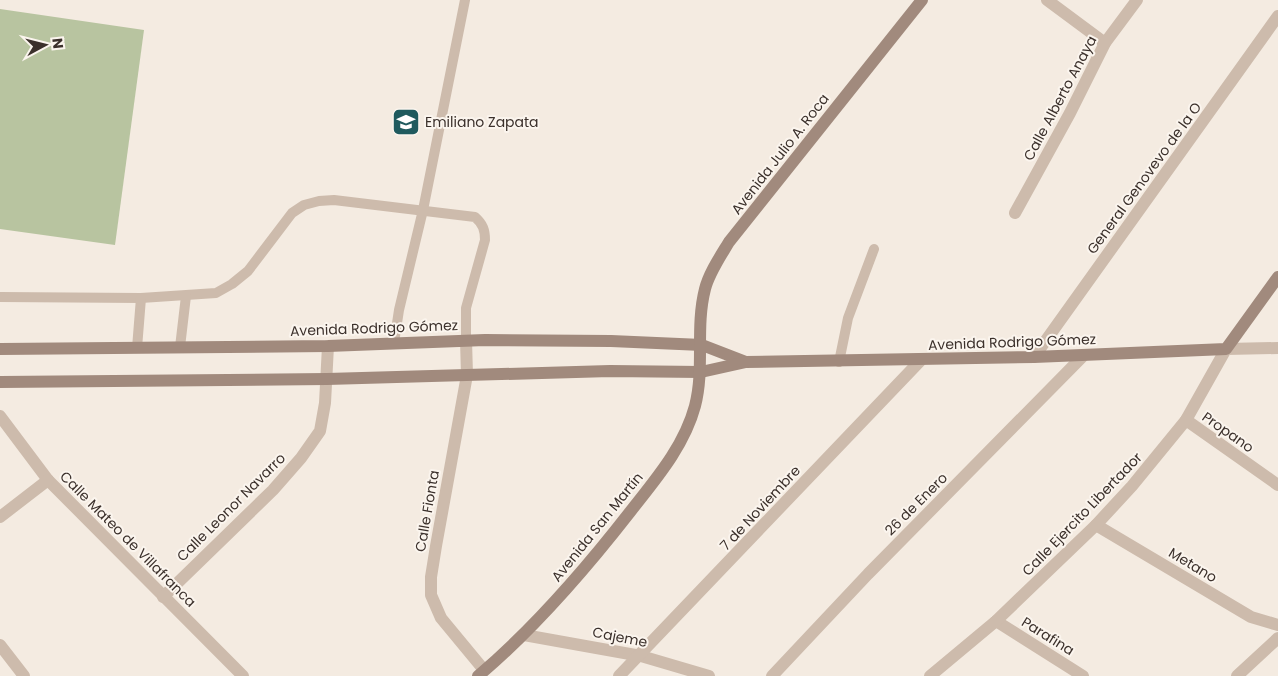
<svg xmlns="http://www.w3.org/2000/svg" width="1278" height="676" font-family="Poppins,sans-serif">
<rect width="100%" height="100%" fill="#f4ebe1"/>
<!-- green -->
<path fill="#b8c4a0" d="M0,9l144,21 -29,215 -115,-16z"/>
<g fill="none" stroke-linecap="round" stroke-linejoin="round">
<!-- lane -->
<g stroke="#cdbbac" stroke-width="10">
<path d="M0,297l141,1 75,-5 16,-9 16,-13 44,-58 12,-8 15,-4 15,-1 141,17c8,7 10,13 10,23l-19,68v32"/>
<path d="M394,343l5,-33 24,-100 42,-210"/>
<path d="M180,347l6,-51"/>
<path d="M137,348l4,-50"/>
<path d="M839,362l9,-44 26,-69"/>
</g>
<!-- street -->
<g stroke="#cdbbac" stroke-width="12">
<path d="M1047,0l58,43"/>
<path d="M1015,213l55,-100 35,-70 32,-43"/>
<path d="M466,340l1,35 -31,171 -5,31v18l10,23 43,52"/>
<path d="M1034,357l244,-341"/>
<path d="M0,416l48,64 195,196"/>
<path d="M1186,420l92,65"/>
<path d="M0,517l48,-37"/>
<path d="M1096,525l155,92 27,8"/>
<path d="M163,597l110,-107 28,-32 19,-27 5,-28 3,-57"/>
<path d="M996,621l87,55"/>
<path d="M524,635l117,21 68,20"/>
<path d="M0,645l24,31"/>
<path d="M619,676l302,-316"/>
<path d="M772,676l96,-102 215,-218"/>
<path d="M930,676l66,-55 100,-96 36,-39 54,-66 40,-71 52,-1"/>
<path d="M1237,676l41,-38"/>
</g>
<!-- secondary -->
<g stroke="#a18a7d" stroke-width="12">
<path d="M0,349l328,-3 157,-6 126,1 91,4 44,17"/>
<path d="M0,382l327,-3 283,-8 91,1 45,-10 288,-5 192,-8 52,-72"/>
<path d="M478,676c57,-48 106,-105 152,-164 25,-32 54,-65 65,-106 10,-38 0,-78 10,-117 4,-16 15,-32 24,-47l193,-242"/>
</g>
</g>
<!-- icons -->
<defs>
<g id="university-square" transform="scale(1.4375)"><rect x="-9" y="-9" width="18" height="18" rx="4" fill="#1f5a5e" stroke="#fbf5ee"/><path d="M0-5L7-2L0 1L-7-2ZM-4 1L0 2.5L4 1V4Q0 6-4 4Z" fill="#fff"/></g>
</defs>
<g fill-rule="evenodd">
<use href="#university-square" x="406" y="122"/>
</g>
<g text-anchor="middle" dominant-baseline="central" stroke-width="4" stroke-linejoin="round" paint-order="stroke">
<!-- street labels -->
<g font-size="14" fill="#3b302b" stroke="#fbf5ee">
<text transform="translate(1060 98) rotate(-62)">Calle Alberto Anaya</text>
<text transform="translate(780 154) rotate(-52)">Avenida Julio A. Roca</text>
<text transform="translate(1144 178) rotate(-54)">General Genovevo de la O</text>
<text transform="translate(374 328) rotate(-2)">Avenida Rodrigo Gómez</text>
<text transform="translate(1012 342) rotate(-2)">Avenida Rodrigo Gómez</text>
<text transform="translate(1228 432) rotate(35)">Propano</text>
<text transform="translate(916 504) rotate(-45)">26 de Enero</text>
<text transform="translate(231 507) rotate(-45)">Calle Leonor Navarro</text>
<text transform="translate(760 508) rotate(-47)">7 de Noviembre</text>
<text transform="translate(427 511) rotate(-80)">Calle Fionta</text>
<text transform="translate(1082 514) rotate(-46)">Calle Ejercito Libertador</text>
<text transform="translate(597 527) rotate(-51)">Avenida San Martín</text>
<text transform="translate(128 539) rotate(45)">Calle Mateo de Villafranca</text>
<text transform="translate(1193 565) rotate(31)">Metano</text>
<text transform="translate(1048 636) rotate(32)">Parafina</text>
<text transform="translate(620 637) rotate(11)">Cajeme</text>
</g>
<!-- poi labels -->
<g font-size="14" fill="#3b302b" stroke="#fbf5ee" text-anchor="start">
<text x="425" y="122">Emiliano Zapata</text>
</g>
</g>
<!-- north arrow -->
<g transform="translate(45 45) rotate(83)" stroke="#fbf5ee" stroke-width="4" paint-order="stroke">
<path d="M0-4L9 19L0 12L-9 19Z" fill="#3b302b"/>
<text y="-8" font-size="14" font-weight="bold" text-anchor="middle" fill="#3b302b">N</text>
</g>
</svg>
